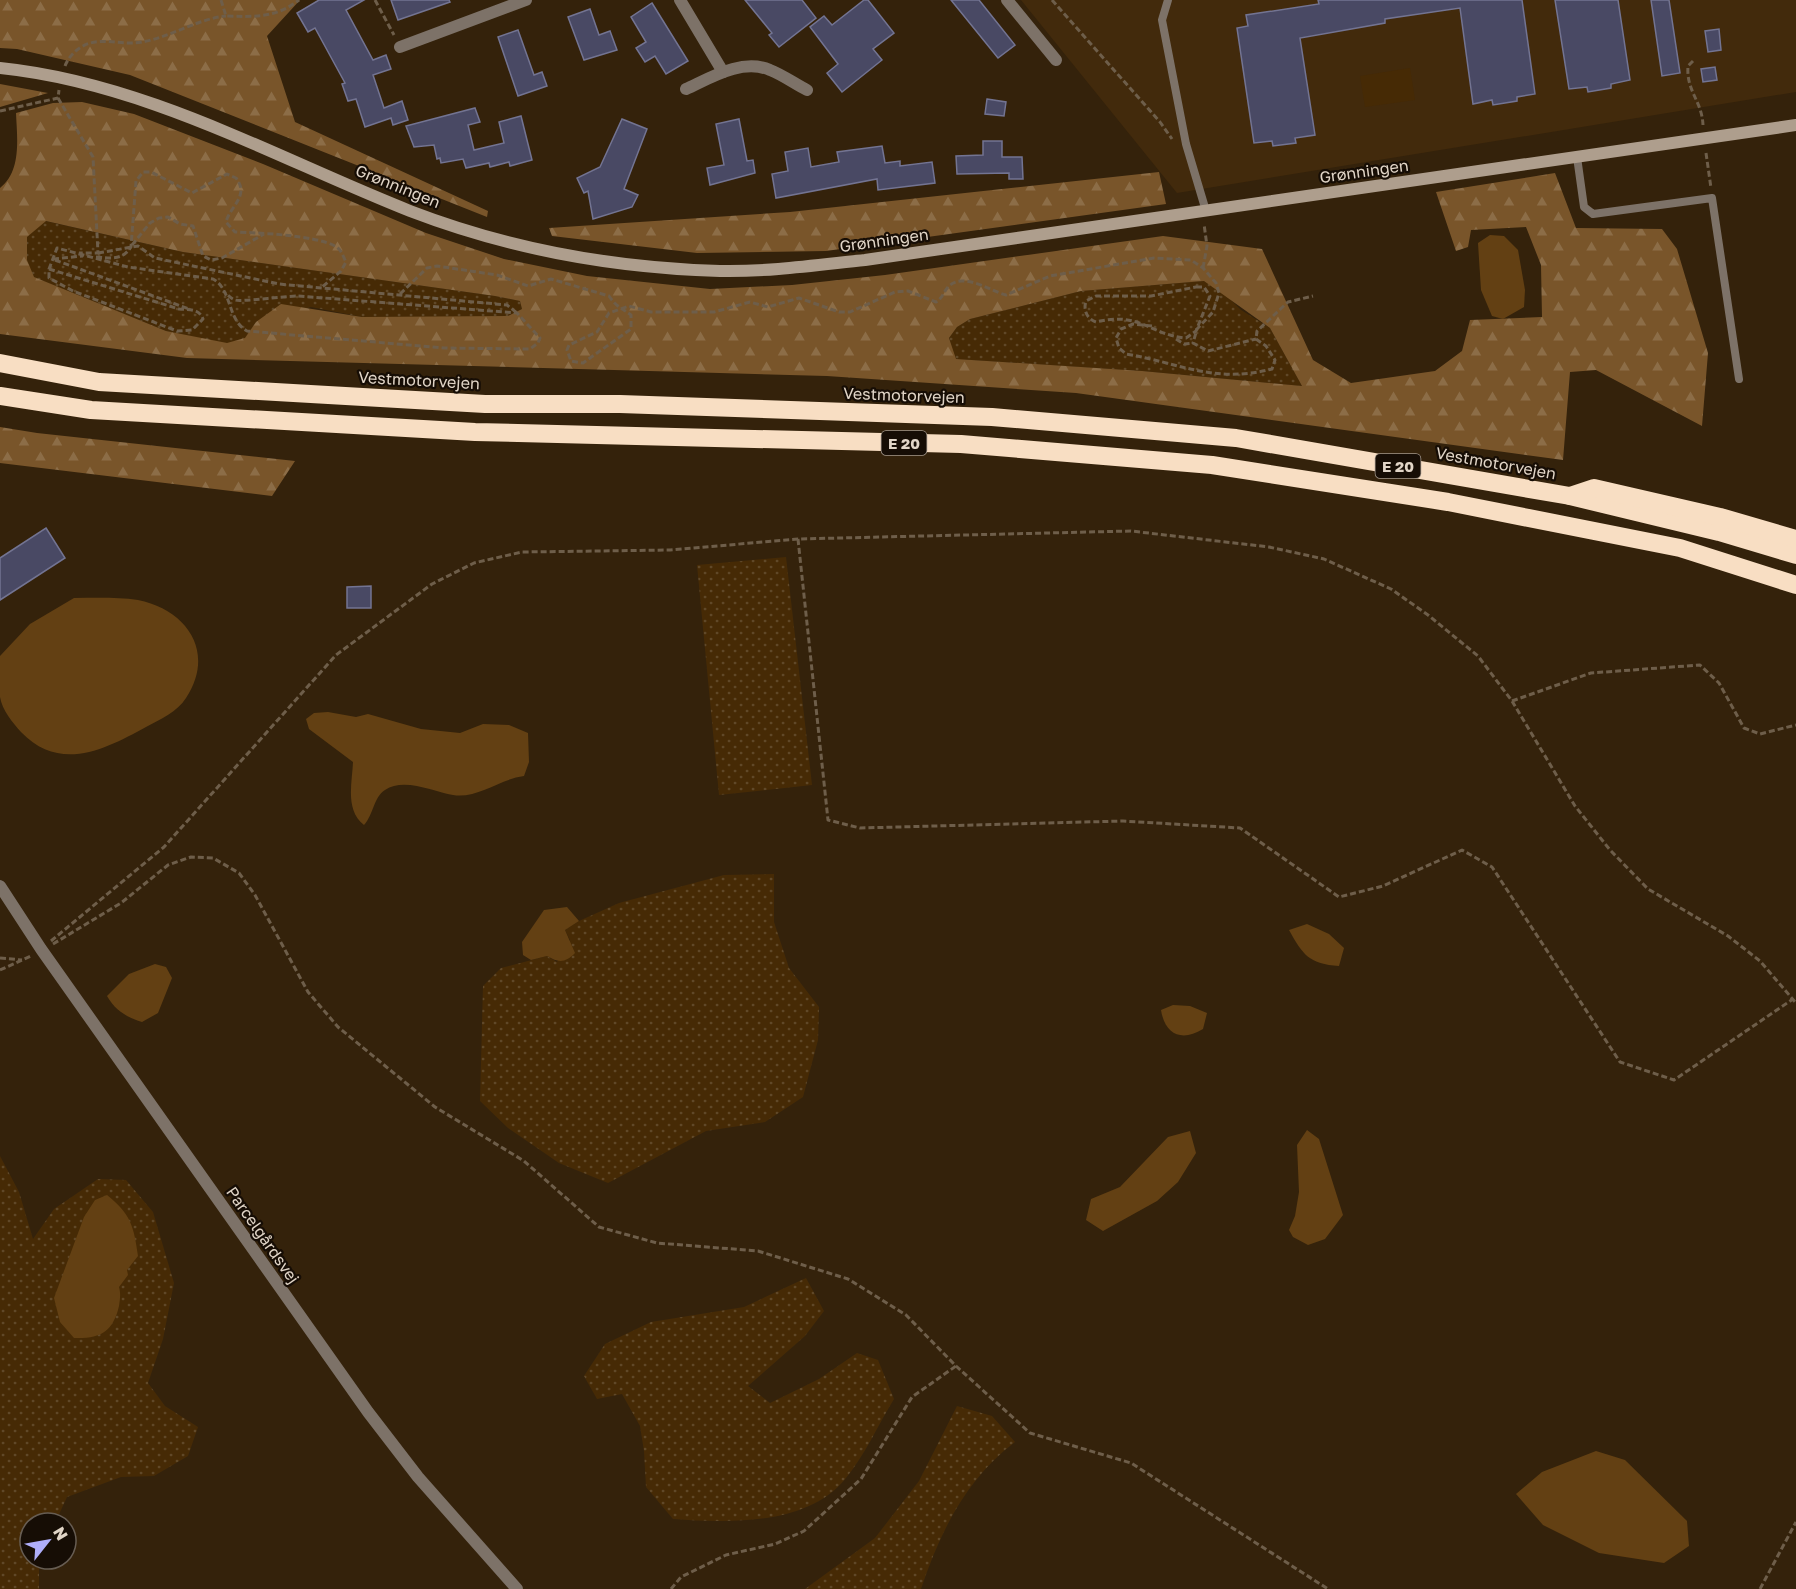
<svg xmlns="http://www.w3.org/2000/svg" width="1796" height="1589" font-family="'Golos Text',sans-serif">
<defs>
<pattern id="grass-dots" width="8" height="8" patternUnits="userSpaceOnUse" patternTransform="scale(1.5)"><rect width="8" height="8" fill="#462a05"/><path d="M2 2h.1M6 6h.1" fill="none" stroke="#604828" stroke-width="1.8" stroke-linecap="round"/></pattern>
<pattern id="forest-firs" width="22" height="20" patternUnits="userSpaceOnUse" patternTransform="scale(1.5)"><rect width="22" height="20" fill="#79552a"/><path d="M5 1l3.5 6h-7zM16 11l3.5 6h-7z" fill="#8c6d47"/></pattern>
</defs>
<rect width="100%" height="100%" fill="#34220b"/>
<!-- built -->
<path fill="#422a0c" d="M1021,0h775v92l-619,101z"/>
<!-- grass -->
<g fill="url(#grass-dots)">
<path d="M45,221l138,31 312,44 25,5 2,8 -14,7 -56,2 -90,-1 -51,-10 -55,15 -11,17 -18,5 -61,-13 -133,-54 -6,-17v-23z"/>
<path d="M1204,281l20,12 17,17 29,18 32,58 -160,-15 -187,-12 -6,-21 8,-11 13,-8 111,-28z"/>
<path d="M786,557l26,228 -93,10 -22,-230z"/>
<path d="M774,874v48l15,46 30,39 -1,33 -15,57 -38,25 -59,9 -98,52 -49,-20 -51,-35 -28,-27 3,-115 18,-18 46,-12 10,6 13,-22 -5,-10 14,-9 40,-18 105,-28z"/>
<path d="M0,1156l19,36 14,47 21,-30 44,-30 28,1 27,32 21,71 -11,56 -15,44 17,23 33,21 -10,29 -34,20 -33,1 -54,20 -12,26h-25v36h9v30h-39z"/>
<path d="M806,1278l18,33 -19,25 -57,50 22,17 49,-24 38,-26 21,7 16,39c-16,26 -29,56 -48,79 -38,48 -117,45 -173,41l-27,-32 -2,-36 -4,-25 -18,-32 -25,5 -13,-23 21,-32 46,-22 93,-15z"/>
<path d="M957,1406l35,10 23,26c-49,37 -75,90 -94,147h-116l70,-51 44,-57z"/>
</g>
<!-- forest -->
<g fill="url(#forest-firs)" fill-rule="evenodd">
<path d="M0,0h300l-33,36 28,86 193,89 -1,6 -357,-142 -113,-26 -17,-1z"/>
<path d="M0,84l48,9 -48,14z"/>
<path d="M82,102l52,12 129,50 163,69 78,26 83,17 123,13 82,-4 93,-10 278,-39 99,13 51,111 38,23 84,-12 27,-20 8,-31 72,-3 -1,-52 -15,-38 -55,3 -3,17 -12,4 -20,-59 119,-19 21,55 86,1 15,20 31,104 -6,73 -106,-56 -26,2 -7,88 -487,-67 -249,-17 -640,-18 -187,-24v-146c22,-17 17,-51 16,-75l37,-10zM46,221l137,31 312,44 25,5 2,8 -14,7 -146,1 -81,-13 -25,18 -11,16 -18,5 -61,-12 -132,-54 -7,-17v-23zM1204,281l66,47 32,58 -160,-15 -186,-12 -7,-21 8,-11 13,-8 111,-28z"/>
<path d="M1159,172l7,32 -340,47 -129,2 -145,-17 -3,-8 241,-16z"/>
<path d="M0,427l37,6 258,28 -23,35 -272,-33z"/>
</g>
<!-- garden -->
<path fill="#462a05" d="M1410,68l5,32 -50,7 -5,-31z"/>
<!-- water -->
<g fill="#634013">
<path d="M1490,235l14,1 14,14 7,40 -1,17 -21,12 -11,-3 -11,-26 -3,-47z"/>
<path d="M74,598c21,0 43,-1 64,2 49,10 78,52 48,98 -9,14 -25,21 -40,29 -40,22 -86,46 -125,5 -8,-9 -19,-22 -21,-35 0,-13 0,-28 0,-41l30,-32z"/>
<path d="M328,712l28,5 12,-3 53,15 39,4 23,-9 26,1 19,8 1,29 -5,14c-24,3 -47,23 -71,19 -19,-3 -49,-18 -68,-5 -12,8 -11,24 -21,35 -19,-15 -12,-41 -11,-63l-44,-33 -3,-10 8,-6z"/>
<path d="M567,907l12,14 -14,9 10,23c-10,10 -16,10 -28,3l-16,4 -8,-5 -1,-13 22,-32z"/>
<path d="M1307,924l22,10 15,14 -5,18c-30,-2 -36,-11 -50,-36z"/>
<path d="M155,964l11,3 6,11 -14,35 -16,9c-16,-5 -27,-12 -35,-26l22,-22z"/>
<path d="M1173,1005l17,1 17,7 -4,16c-21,13 -38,6 -42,-19z"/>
<path d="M1307,1130l12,9 24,76 -18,24 -17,6 -15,-8 -4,-7 6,-14 4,-24 -2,-47z"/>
<path d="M1190,1131l6,22 -18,29 -21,19 -54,30 -17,-11 5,-21 29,-12 48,-50z"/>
<path d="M107,1195c24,19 27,32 31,61l-11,14 1,5 -9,12c2,7 1,12 0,19 -6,26 -19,33 -45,32l-14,-16 -6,-24 30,-81 11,-17z"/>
<path d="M1596,1451l29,9 62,61 2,25 -25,17 -65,-10 -56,-28 -27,-31 26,-22z"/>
</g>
<!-- building -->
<g fill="#494964" stroke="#737492" stroke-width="1.5">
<path d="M319,0h45l-18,10 27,50 13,-5 5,14 -18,6 11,33 18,-7 6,19 -15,5 -2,-7 -26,9 -9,-28 -8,2 -6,-17 3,-1 -30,-55 -7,4 -11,-19z"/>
<path d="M391,0h58l1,2 -52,18z"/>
<path d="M745,0h57l14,18 -37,29 -10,-12 3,-2z"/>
<path d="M864,0h4l26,33 -21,16 9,11 -40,32 -15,-19 11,-9 -28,-37 14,-11 8,9z"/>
<path d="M951,0h28l36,45 -17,13z"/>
<path d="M1318,0h204l13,94 -18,3v4l-24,4 -1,-5 -19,4 -13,-96 -75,11v4l-85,15 15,97 -20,3 1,5 -23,3 -1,-5 -18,2 -17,-115 11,-2 -2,-11 73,-11z"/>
<path d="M1555,0h63l12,80 -19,4v4l-23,4 -1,-5 -18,2z"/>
<path d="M1651,0h18l11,73 -18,3z"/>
<path d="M652,3l36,58 -22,13 -11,-18 -10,6 -9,-14 10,-6 -15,-25z"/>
<path d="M590,9l9,26 11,-4 7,19 -33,10 -16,-43z"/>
<path d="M1719,29l2,21 -13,2 -3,-21z"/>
<path d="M518,30l16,45 8,-3 5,14 -29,10 -20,-59z"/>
<path d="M1715,67l2,13 -14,2 -2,-13z"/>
<path d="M987,99l19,3 -2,14 -19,-2z"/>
<path d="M475,108l5,14 -12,3 6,25 30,-7 -5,-21 22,-6 11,44 -22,6 -1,-4 -19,5 -1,-4 -23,5 -3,-9 -22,4 -1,-5 -3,1 -3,-14 -20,2 -8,-21z"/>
<path d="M622,119l25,10 -23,60 14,6 -6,12 -39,12 -5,-28 -4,2 -7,-15 23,-11z"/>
<path d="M739,119l8,42 6,-1 2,13 -45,12 -3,-17 17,-3 -8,-41z"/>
<path d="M983,141h19v16h20l1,22h-14v-6l-52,1 -1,-18 27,-1z"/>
<path d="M882,146l3,17 15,-2v5l32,-4 3,21 -57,7 -1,-11 -101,19 -4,-24 16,-3 -3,-19 23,-4 3,19 28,-5 -2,-10z"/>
<path d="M46,528l19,30 -65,42v-42z"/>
<path d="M371,586v22h-24v-21z"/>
</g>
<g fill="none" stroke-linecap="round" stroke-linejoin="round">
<!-- path -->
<g stroke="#6e5e4a" stroke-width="3" stroke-dasharray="6 3" stroke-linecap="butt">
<path d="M221,0l5,16c28,1 50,2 73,-16"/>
<path d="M375,0l19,35"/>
<path d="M1052,0l108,122 12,17"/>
<path d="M1693,61l-5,5c-2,25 14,35 15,59"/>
<path d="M65,66c3,-8 10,-16 18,-20 18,-10 40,0 59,-4 29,-5 55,-23 84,-26"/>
<path d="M58,98l35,59 5,96h-19"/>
<path d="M0,111l58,-13 1,-8"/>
<path d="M1706,153l5,35"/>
<path d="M132,245l18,-22 9,-5 9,-1 12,7 13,2 10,30 8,4 11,-2 42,-24"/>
<path d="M98,253l40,-7 17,12 124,26 228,21 10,8"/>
<path d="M96,257c14,1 26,4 35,-10l5,-66 7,-9h8l41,21 35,-19 9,4c14,18 -6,28 -10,44l9,10c24,1 79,3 100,14 6,3 8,10 11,16l-5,9 -20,17"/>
<path d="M53,259l30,-3"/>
<path d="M55,260l134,49"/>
<path d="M1203,268l4,-22 -3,-22"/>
<path d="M49,269l130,40c10,1 20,-1 24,10l-11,11 -15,1 -104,-40 -24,-13v-9l8,-21 71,19 85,12c19,10 14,41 34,52l197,17 86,1 8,-6 2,-5 -23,-25 -219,-17c-12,0 -57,6 -63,4 -5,-2 -8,-6 -12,-9"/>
<path d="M1196,287h8l6,9 -14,35 -10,7c-36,-3 -46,-27 -90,-16 -9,-3 -13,-12 -10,-21l10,-5h55z"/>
<path d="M400,294l27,-26 10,-2 60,9 31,11 23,-7 58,17c8,12 12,11 22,19v14l-48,34 -12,-2 -4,-11 2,-5 28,-13 12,-19 20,-7 22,6h63l36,-10 18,5 31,-9 40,14h11l45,-20 13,-1 28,11c7,-4 7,-10 13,-16 15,-14 41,5 57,9l44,-19 104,-18 37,2 12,8 13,15 3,10 -6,19 -16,17 -4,14 15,8 48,-12"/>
<path d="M1152,326l-19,-2 -12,5 -5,9 3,10 7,6c54,9 88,30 146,15l3,-9 -9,-14 -10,-7 1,-8 31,-29 25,-6"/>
<path d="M1176,339l8,5 9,-1"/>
<path d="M798,539l30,281 32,8 263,-7 117,7 99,69 44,-11 79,-36 30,17 128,195 54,18 119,-81"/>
<path d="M1512,701l79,-28 109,-8 19,18 25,45 16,6 36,-9"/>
<path d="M51,941l113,-94 172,-192 96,-71 42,-21 48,-11 148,-2 128,-11 333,-8 138,16 55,12 67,30 37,26 50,41 34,45 63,105 35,44 38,39 80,47 32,25 36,42"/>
<path d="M53,944l68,-41 47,-38 23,-8 22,1 26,15 16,22 53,97 30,35 97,80 89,54 75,66 58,16 101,8 90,28 58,36 50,51 74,67 101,30 197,126"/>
<path d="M0,958l22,2"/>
<path d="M0,970l31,-14"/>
<path d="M671,1589l10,-12 45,-22 49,-11 29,-13 57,-52 51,-82 44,-31"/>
<path d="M1760,1589l36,-67"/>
</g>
<!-- lane -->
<g stroke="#7d7268" stroke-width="8">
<path d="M1168,0l-6,20 24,124 20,67"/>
<path d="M1577,157l7,50 9,7 119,-16 27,181"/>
</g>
<!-- street -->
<g stroke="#7d7268" stroke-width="12">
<path d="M680,0l43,72"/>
<path d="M1007,0l49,60"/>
<path d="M400,47l126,-47"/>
<path d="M686,89c24,-11 56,-31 84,-19 13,5 25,14 37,20"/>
<path d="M0,886l41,63 327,463 50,65 99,112"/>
</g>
<!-- secondary -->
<path stroke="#ae9e8d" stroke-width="12" d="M0,68c146,15 276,90 410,143 99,38 204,57 310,60 48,1 97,-6 145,-11l931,-135"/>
<!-- highway -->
<g stroke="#f8dec3" stroke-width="18">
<path d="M0,363l99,19 386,22h135l372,13 244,21 334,58 149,36 77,23"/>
<path d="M0,396l91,14 384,22 486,12 251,21 236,37 232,46 116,37"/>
<path d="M1570,496l24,-8 126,29 76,22"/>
</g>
</g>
<g text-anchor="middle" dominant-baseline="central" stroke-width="4.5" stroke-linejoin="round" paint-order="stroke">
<!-- shield labels -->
<g fill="#160d05" stroke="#a4998d" stroke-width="1.5">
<rect x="881.5" y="431" width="45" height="24" rx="4.5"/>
<rect x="1375.5" y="454" width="45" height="24" rx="4.5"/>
</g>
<g font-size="15" font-weight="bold" fill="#e1d5c7">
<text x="904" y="443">E 20</text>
<text x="1398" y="466">E 20</text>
</g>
<!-- street labels -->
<g font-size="16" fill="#e1d5c7" stroke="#160d05">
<text transform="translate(1364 171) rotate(-8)">Grønningen</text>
<text transform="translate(398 186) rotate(22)">Grønningen</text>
<text transform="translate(884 240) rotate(-8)">Grønningen</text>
<text transform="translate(419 380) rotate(3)">Vestmotorvejen</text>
<text transform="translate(904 395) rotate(2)">Vestmotorvejen</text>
<text transform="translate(1496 463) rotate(10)">Vestmotorvejen</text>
<text transform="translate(263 1235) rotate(55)">Parcelgårdsvej</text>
</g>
</g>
<!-- north arrow -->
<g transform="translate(48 1541) rotate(59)"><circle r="28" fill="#160d05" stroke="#675d53" stroke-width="1.5"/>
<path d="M0-4.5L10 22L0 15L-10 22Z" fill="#afaefa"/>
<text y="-9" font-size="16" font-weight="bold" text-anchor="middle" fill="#e1d5c7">N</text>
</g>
</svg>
